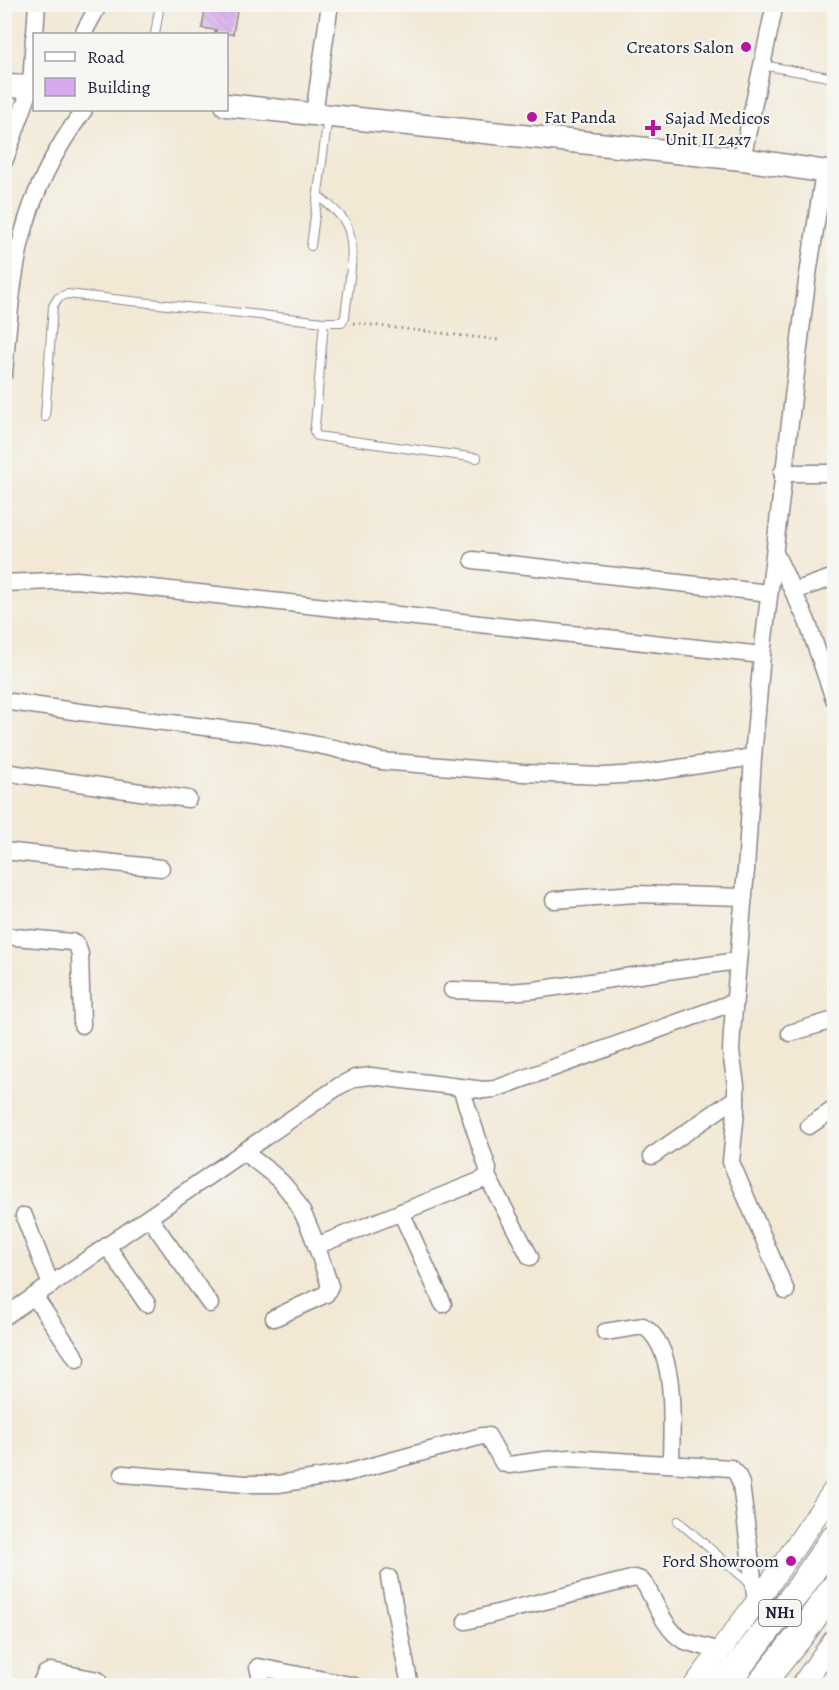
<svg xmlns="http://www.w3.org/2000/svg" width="839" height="1690" font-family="Alegreya,serif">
<defs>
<pattern id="building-back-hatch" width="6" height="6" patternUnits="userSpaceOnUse" patternTransform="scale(1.5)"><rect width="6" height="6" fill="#d5a9eb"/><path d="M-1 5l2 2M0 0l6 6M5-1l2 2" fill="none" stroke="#b791ca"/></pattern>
</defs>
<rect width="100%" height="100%" fill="#f6f6f2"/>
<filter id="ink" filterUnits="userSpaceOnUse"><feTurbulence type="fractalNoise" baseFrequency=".0167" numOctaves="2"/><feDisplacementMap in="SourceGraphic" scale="12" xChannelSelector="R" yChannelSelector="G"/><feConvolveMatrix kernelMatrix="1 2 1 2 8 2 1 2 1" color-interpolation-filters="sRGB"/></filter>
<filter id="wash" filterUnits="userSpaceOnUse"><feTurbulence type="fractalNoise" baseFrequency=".008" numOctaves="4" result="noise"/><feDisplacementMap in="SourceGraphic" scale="24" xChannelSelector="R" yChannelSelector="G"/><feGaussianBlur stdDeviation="1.35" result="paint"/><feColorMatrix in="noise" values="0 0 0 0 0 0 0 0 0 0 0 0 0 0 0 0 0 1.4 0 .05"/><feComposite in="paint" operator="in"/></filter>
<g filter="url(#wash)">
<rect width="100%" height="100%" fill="#f2e8d4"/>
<g id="blocks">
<!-- building -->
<path fill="url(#building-back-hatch)" d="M206,4h32l-5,30h-18l1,-4 -14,-2z"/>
</g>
</g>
<g filter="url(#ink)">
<use href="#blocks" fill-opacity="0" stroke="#8a8588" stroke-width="1.5"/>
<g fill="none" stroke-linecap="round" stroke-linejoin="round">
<!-- service casing -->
<g stroke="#8a8588" stroke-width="10">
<g id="service">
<path d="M155,34l5,-30"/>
<path d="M762,65l72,13"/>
<path d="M311,246l17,-130"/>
<path d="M324,322l-9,104 -1,5 3,5 160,22"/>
<path d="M45,417l8,-111 5,-8 9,-4 257,28h18l3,-5c2,-26 14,-72 0,-95 -7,-11 -17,-18 -27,-26"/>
<path d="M678,1521l74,64"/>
</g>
</g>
<!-- minor casing -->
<g stroke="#8a8588" stroke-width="19">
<g id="minor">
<path d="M35,34l2,-30"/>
<path d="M83,34l16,-30"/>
<path d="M314,114l16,-110"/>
<path d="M742,159l33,-155"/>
<path d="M4,162l27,-75 3,-50"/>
<path d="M4,373c9,-107 14,-174 80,-263"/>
<path d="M782,473h52"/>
<path d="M775,553l32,68 27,78"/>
<path d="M473,560l296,33"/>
<path d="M4,583l72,-3 49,5 637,70"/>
<path d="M794,591l40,-14"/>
<path d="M4,701l76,11 175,21 78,15 48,13 142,12 80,3 36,-2 114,-17"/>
<path d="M4,772l184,27"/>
<path d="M4,851l157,17"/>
<path d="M554,900l81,-6 109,3"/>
<path d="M4,936l68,6 5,3 3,9 2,71"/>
<path d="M452,990l56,2 27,-2 202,-29"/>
<path d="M790,1033l44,-13"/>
<path d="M809,1126l25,-17"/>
<path d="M243,1152c14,10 29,20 40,32 25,27 35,68 47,102l-4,8 -52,24"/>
<path d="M652,1156l84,-58"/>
<path d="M487,1176l43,81"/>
<path d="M401,1212l42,92"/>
<path d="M24,1216l27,69"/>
<path d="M149,1217l61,87"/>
<path d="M107,1246l40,58"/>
<path d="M316,1246l166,-66 5,-4 1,-7 -27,-81"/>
<path d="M786,1291l-55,-129 5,-51v-26l-5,-33 1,-20 14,-162 7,-113 9,-102 45,-374 17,-109"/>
<path d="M34,1296l43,63"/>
<path d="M4,1317l335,-231 16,-8 16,-2 113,14 11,-1 239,-87"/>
<path d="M605,1332l38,-6c36,22 28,101 28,138"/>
<path d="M123,1474l123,10h32l65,-10 139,-38h6l15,27 6,2 36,-5 25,-2 161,10 6,6 4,10 15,118"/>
<path d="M389,1578l21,108"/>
<path d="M466,1621l169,-43 6,2 5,6c9,16 20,45 37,54 11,5 25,7 37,11"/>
<path d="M40,1686l5,-12 6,-3 47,9"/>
<path d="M263,1686l-5,-19 97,19"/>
</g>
</g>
<!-- tertiary casing -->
<g stroke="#8a8588" stroke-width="23">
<g id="tertiary">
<path d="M694,1686l72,-97 68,-99"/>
<path d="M801,1686l33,-46"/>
</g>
</g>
<!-- secondary casing -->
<g stroke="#8a8588" stroke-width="25">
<g id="secondary">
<path d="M4,86l30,1"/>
<path d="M226,105l516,54 92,14"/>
</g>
</g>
<!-- trunk casing -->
<g stroke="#8a8588" stroke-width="29">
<g id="trunk">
<path d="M723,1686l77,-98 34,-50"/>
<path d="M759,1686l43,-53 32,-45"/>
</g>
</g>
<!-- path -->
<path stroke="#8a8588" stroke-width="3" stroke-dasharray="1.5 4.5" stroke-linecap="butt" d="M353,323l147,17"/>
<!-- service -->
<use href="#service" stroke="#fff" stroke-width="8"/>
<!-- minor -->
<use href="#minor" stroke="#fff" stroke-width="16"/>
<!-- tertiary -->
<use href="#tertiary" stroke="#fff" stroke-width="21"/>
<!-- secondary -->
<use href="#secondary" stroke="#fff" stroke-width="22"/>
<!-- trunk -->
<use href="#trunk" stroke="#fff" stroke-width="27"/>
</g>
</g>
<!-- markers -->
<g fill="#b5179e" stroke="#f6f6f2" stroke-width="2">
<circle cx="746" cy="47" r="6"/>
<circle cx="532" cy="117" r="6"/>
<path d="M650 119h6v6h6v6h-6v6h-6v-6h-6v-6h6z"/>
<circle cx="791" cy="1561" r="6"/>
</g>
<g text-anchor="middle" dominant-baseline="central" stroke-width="4.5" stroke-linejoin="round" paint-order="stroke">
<!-- shield labels -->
<rect fill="#f6f6f2" stroke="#626272" stroke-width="1.5" x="759" y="1600" width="42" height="26" rx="4.5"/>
<g font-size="16" font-weight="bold" fill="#22223b">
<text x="780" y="1613">NH1</text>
</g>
<!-- poi labels -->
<g font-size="18" fill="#22223b" stroke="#f6f6f2" text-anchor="end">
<text x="734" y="47">Creators Salon</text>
<text x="544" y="117" text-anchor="start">Fat Panda</text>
<text x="665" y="118" text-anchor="start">Sajad Medicos<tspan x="665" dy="21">Unit II 24x7</tspan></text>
<text x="779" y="1561">Ford Showroom</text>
</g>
</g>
<!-- margin -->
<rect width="839" height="1690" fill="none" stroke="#f6f6f2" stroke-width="24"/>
<!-- legend -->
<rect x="33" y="33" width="195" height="78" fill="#f6f6f2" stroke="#a1a1a9" stroke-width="1.5"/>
<rect x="45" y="52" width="30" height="9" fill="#ffffff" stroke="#a1a1a9" stroke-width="1.5"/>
<text x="87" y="63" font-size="18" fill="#22223b">Road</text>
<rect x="45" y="78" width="30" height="18" fill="#d5a9eb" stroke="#a1a1a9" stroke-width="1.5"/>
<text x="87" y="93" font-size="18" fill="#22223b">Building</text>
</svg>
